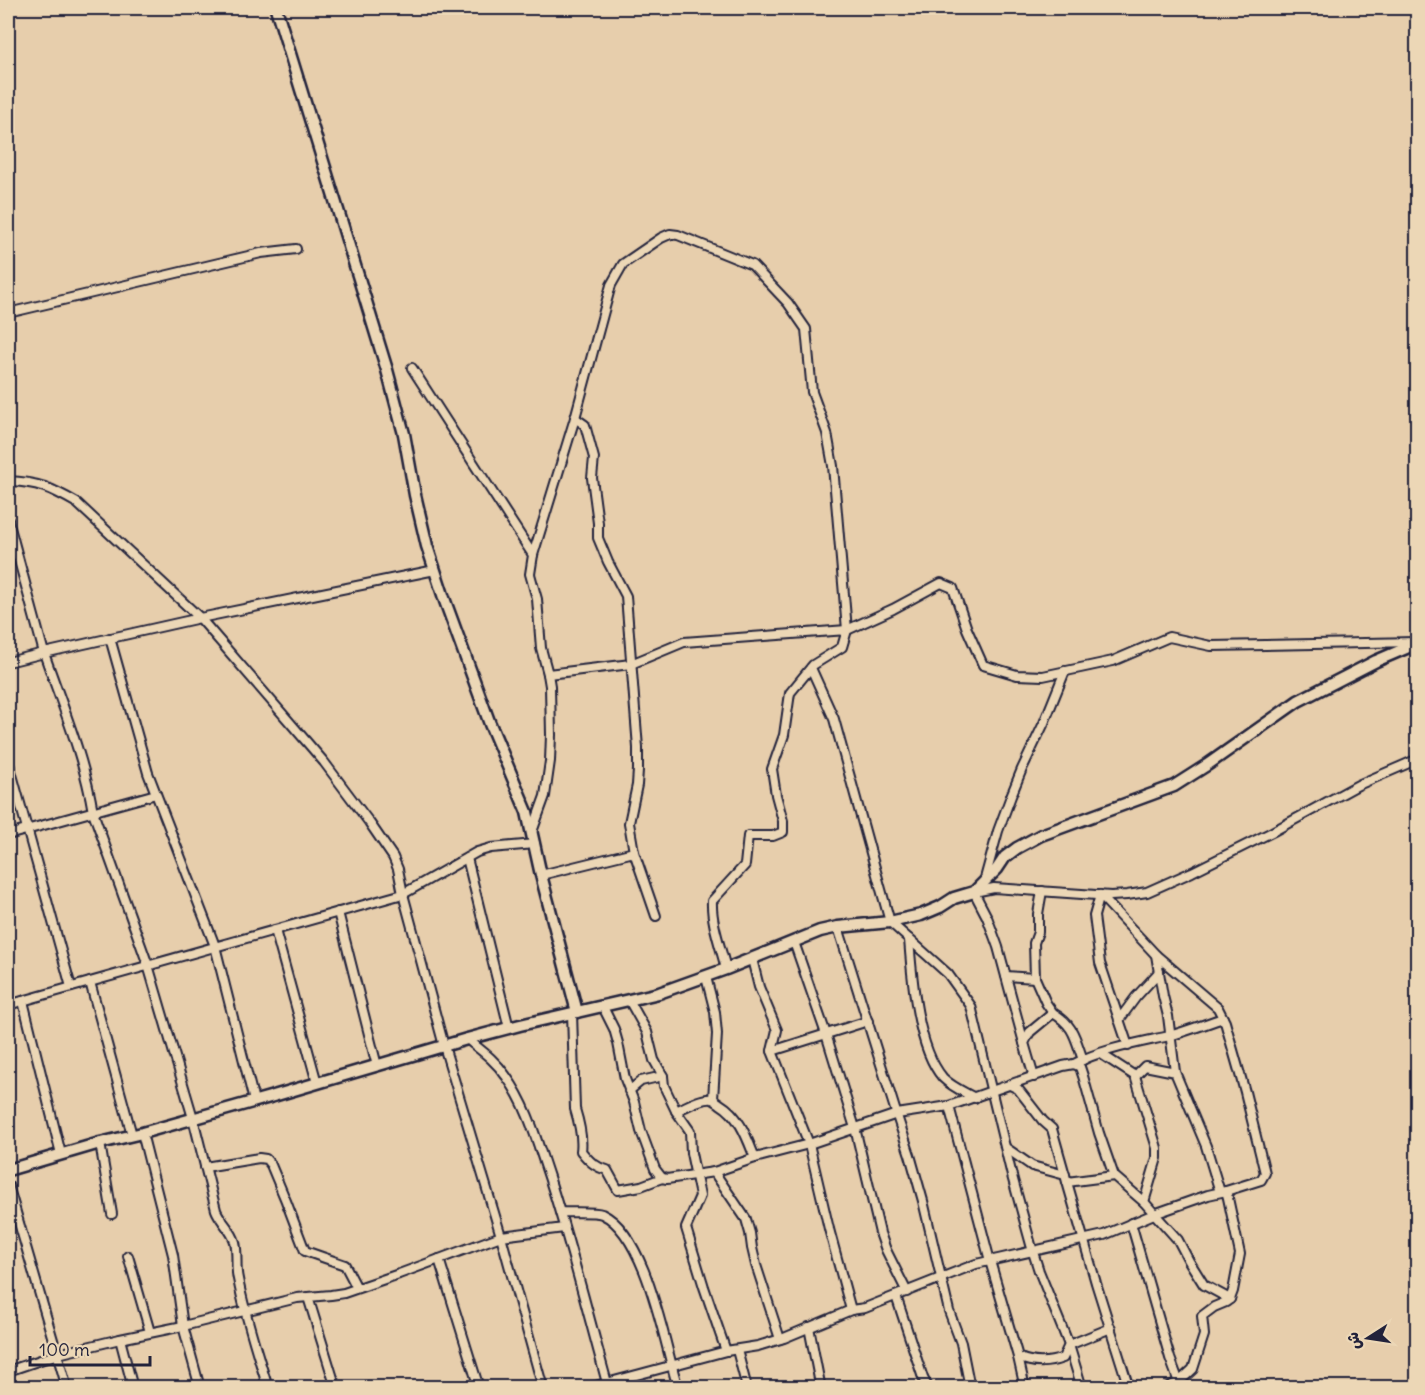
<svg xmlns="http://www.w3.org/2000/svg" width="1425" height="1395" font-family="Delius,'Playpen Sans Arabic',sans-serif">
<rect width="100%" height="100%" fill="#e7ceac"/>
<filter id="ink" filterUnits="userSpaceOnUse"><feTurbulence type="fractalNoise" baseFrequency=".0167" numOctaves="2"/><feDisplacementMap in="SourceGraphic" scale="12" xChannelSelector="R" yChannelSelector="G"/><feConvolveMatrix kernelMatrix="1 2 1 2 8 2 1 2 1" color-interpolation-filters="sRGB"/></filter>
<g filter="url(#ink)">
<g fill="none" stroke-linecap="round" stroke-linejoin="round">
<!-- minor casing -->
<g stroke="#22223b" stroke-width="12">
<g id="minor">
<path d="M8,313l253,-60 35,-4"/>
<path d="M412,368l121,187 -3,19 7,25 4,49 7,26 2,12 1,49 -1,26 -5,35 -13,36"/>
<path d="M575,418l10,7 9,33 -2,20 6,45v15l10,24 18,34 12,152v22l-1,15 -8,38 5,29"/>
<path d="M8,481c30,1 43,7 69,22l123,115 124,144 45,60 24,35 5,12 5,25 41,152 57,190 42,152"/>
<path d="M8,520l36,133 156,-35 235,-48"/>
<path d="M533,555l42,-137 36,-133 12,-21 38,-26 9,-4 8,1 74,30 36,38 18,26 6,63 15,41 6,33 14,164 -5,17 -29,18 -23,28 -6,42 -12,34 4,26 7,26v11l-10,4h-25l-3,29 -33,36c-1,22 9,47 14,68"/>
<path d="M110,638l38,135 67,173 39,155"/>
<path d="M8,662l36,-9c18,52 40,104 49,159l55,153 45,153 23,92c4,11 16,20 19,32 3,12 0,25 3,37 7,37 19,73 30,109"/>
<path d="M811,668l23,51 56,203 58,52 23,32 41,170 21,76 6,19 30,74 13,43"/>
<path d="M548,674l83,-10 53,-22 163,-12 46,-21 48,-26 12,5 14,41 16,36 34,10 26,1 70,-15 56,-24 42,9 205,-4"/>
<path d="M8,760l63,227"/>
<path d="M8,835l148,-41"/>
<path d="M467,858l42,170"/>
<path d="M541,875l93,-23 22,64"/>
<path d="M984,882l14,-51 13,-35 11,-27 22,-46 21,-52"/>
<path d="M1100,895l56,60 7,41 5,20 7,56"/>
<path d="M1100,895l-6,21 6,47 28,83"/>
<path d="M338,912l39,154"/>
<path d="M838,927l61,195 11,33 13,46 26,110 12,32 9,45"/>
<path d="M275,930l42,153"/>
<path d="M909,939c3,39 8,109 34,139 9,9 21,14 32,20"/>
<path d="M794,942l32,92 29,94 25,105 6,17 21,42"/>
<path d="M752,959l7,28 18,43 -5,21 37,93 20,85 22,81"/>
<path d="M1006,976l29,2"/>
<path d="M706,977l9,35 2,22 -4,65"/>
<path d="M90,982l42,153"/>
<path d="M629,1000l18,32 7,28 9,16 1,10 12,25 14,20 1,22 9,43 -14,32 18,59 22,64"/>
<path d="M23,1001l38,153"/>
<path d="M8,1005l395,-111 74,-42 14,-4 44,-4"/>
<path d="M603,1007l11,22 4,14 7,36 9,23 7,29 14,38 7,9"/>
<path d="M572,1013l3,96c4,13 8,28 6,42 8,10 14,16 26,19l11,20 23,-4 21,-8 5,1 47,-7 41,-14 54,-14 88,-30 52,-8 114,-40 11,-2 6,3 3,9 16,57 15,43"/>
<path d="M1053,1013c21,12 22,25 30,47"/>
<path d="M1119,1020l17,-23 23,-25"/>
<path d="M467,1039c15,12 28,21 39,37 22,30 31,66 43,101 22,68 39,137 58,206"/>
<path d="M1024,1043l-26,-96 -11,-30 -13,-25 20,-4 117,8 16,-1 20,-3 45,-20 80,-40 86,-47 60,-26"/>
<path d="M772,1051l96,-30"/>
<path d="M1101,1054l34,22 22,72v10l-13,44"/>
<path d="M1074,1064c28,-15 64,-21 95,-28 18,-5 36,-12 54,-18"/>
<path d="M1135,1076l10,-10 30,6 31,74 14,46"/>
<path d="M1034,1077l-10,-34 6,-11 23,-19 -7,-10 -11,-25 -1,-35 4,-11v-18l4,-23"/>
<path d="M1010,1085l8,4 25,32 9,8 15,53 47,-6 30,26 34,38 11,21 15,24 26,14"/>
<path d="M629,1091l12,-10 22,-5"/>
<path d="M949,1106l41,155 28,96 7,31"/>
<path d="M676,1111c9,-4 27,-14 36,-12 1,0 7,4 8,5 20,12 27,34 35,54"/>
<path d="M142,1133l31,122 10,71 17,62"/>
<path d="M100,1143l12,71"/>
<path d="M1006,1148l26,18 33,9"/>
<path d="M205,1167l54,-9 7,1 5,6 15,36 19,50 40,14 12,23"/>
<path d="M714,1172l32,47 4,14 2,15 4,17 24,74"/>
<path d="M1067,1182l29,101 33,105"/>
<path d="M8,1185l59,203"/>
<path d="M560,1212c10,1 34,-1 42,2 45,21 62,129 76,174"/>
<path d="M1131,1223l39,135 11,30"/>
<path d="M128,1256l22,76"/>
<path d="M439,1259l40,129"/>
<path d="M896,1296l27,82 3,6 4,4"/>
<path d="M308,1297l28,91"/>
<path d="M809,1327l11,57v4"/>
<path d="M120,1339l13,49"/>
<path d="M737,1350l10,38"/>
<path d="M1018,1357c15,7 29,7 45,1l6,-13 42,-17"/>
<path d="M8,1371l50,-17 62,-15 63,-13 114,-28 34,-3 13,-2 55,-19 102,-38 63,-8"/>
<path d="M588,1388l138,-37 32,-5 26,-8 67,-28 14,-2 15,-6 96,-38 128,-29 50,-21 54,-19 18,-4 35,-11 4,-7 -20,-81 -20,-70 -7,-14 -62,-53"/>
<path d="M1166,1388l13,-6 14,-13 11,-34 -2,-19 12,-9 12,-5 4,-3 3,-8 7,-37 -12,-56 -2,-7"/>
</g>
</g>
<!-- secondary casing -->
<g stroke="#22223b" stroke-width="15">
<g id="secondary">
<path d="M276,8l111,362 17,64 11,61 12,51 18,55 45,123 37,88 14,63 36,137"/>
<path d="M8,1170l92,-27 42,-10 128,-36 197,-58 53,-14 139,-32 67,-24 94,-38 18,-4 52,-5 31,-7 19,-8 14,-9 20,-6 23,-23 8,-12 12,-9 24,-13 133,-49 33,-21 91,-64 78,-40 42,-18"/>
</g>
</g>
<!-- minor -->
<use href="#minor" stroke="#ecd7b6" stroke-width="8"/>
<!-- secondary -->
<use href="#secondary" stroke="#ecd7b6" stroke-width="10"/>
</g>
</g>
<!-- margin -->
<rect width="1425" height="1395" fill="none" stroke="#ecd7b6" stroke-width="30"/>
<rect x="15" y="15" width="1395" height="1365" fill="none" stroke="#22223b" stroke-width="2" filter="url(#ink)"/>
<!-- north arrow -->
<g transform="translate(1368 1338) rotate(258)" stroke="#ecd7b6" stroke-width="4.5" paint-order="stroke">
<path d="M0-4.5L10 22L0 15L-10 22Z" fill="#22223b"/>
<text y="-9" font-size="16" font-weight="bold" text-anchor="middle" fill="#22223b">ش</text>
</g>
<!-- scale -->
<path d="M30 1356v9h120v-9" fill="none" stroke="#22223b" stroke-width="3"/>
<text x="39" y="1356" font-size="18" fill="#22223b" stroke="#ecd7b6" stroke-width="4.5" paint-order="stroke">100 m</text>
</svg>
